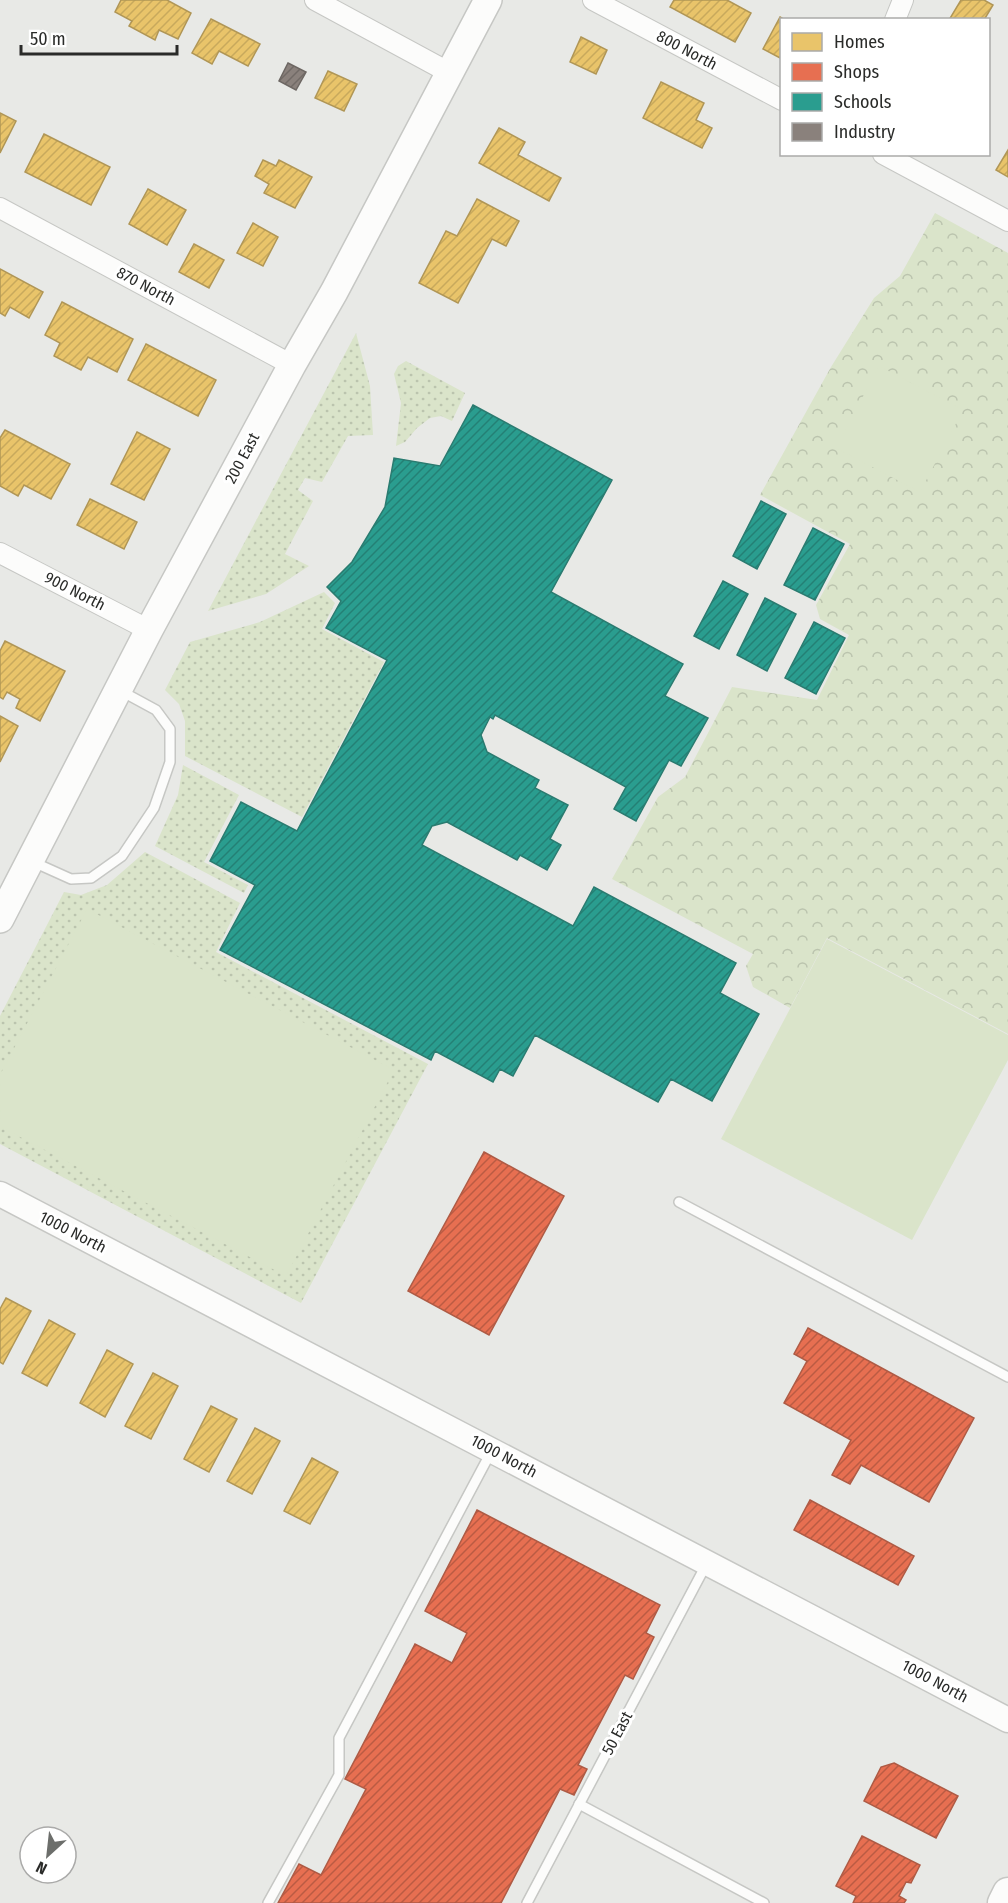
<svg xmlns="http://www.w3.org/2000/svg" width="1008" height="1903" font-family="'Fira Sans Condensed',sans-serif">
<defs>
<pattern id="grass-dots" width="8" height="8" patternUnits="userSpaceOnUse" patternTransform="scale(1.5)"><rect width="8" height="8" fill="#dae4ca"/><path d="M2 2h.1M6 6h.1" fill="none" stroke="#bbc4ae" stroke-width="1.8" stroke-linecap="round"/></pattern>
<pattern id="park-crowns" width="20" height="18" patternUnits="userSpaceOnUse" patternTransform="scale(1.5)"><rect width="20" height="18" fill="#dae4ca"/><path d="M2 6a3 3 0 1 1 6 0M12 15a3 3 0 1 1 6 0" fill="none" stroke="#bbc4ae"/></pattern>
<pattern id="homes-hatch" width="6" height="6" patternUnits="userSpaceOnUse" patternTransform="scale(1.5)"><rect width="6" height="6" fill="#e9c46a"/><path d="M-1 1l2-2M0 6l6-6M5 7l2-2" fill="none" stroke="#c8a95c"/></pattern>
<pattern id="shops-hatch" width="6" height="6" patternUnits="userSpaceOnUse" patternTransform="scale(1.5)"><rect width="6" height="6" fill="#e76f51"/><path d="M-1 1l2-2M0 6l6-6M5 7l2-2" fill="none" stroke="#bb5b43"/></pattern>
<pattern id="schools-hatch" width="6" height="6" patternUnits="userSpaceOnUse" patternTransform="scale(1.5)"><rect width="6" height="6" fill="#2a9d8f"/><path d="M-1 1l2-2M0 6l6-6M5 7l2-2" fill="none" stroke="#248075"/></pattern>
<pattern id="industry-hatch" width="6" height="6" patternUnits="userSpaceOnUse" patternTransform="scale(1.5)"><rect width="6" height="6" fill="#8a817c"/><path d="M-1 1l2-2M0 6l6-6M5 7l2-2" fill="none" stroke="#716a66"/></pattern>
</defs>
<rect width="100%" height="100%" fill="#e8e9e6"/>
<!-- grass -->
<g fill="url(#grass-dots)">
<path d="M356,333l14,53 3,49 -25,1 -26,46 -17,-4 -7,12 15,11 -28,53 24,12 -43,28 -58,17z"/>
<path d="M406,361l59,32 -13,28 -11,-5 -11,2 -13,10 -12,14 -9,4 5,-43 -7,-29 4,-8z"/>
<path d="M324,592l11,11 -13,26 62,33 -82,155 -117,-61v-35l-6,-17 -14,-14 25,-48 70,-20z"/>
<path d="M183,765l56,30 -35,67 44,23 -4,8 -89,-47 23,-51z"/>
<path d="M145,852l95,51 -24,49 212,112 -127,239 -301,-159v-128l64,-124 17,3 26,-10z"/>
</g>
<!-- park -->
<path fill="url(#park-crowns)" d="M935,213l73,40v781l-181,-96 -37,70 -37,-21 -7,-21 7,-12 -141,-75 46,-82 27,-20 47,-90 85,13 32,-65 -29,-16 -4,-14 34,-61 -90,-49 71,-128 43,-69 26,-22z"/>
<!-- pitch -->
<g fill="#dae4ca">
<path d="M879,366l84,44 -43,82 -84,-44z"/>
<path d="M87,909l307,161 -108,206 -285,-149 -1,-52z"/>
<path d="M827,939l181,96v25l-96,180 -191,-101z"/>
</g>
<!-- homes -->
<g fill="url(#homes-hatch)" stroke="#b09656" stroke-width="1.5">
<path d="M121,0h46l24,13 -13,26 -19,-9 -4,10 -26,-14 3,-5 -17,-9z"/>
<path d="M674,0h53l24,13 -16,29 -65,-35z"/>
<path d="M961,0h23l9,5 -9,15h-35z"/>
<path d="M780,17l5,3h-3v39l-19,-10z"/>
<path d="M211,19l49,25 -12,22 -29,-15 -7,13 -20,-11z"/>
<path d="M581,37l26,13 -11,24 -26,-12z"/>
<path d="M328,71l29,13 -13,27 -29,-13z"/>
<path d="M661,82l43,21 -8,17 16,8 -10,20 -59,-30z"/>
<path d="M0,113l16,8 -16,32z"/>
<path d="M499,128l26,14 -7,13 43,23 -12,23 -70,-38z"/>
<path d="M44,134l66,33 -19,38 -66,-33z"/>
<path d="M1008,150v27l-12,-7z"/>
<path d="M263,160l13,6 3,-6 33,17 -17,31 -31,-15 5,-9 -14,-8z"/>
<path d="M148,189l38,21 -19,35 -38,-21z"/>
<path d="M477,199l42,22 -13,25 -14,-7 -34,64 -39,-20 27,-52 11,5z"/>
<path d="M253,223l25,14 -15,29 -26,-13z"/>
<path d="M194,244l30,16 -15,28 -30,-16z"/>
<path d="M0,269l43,23 -14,26 -19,-11 -5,9 -5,-3z"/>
<path d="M62,302l71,37 -16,33 -29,-15 -7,13 -27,-14 6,-13 -15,-8z"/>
<path d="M146,344l70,36 -18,36 -70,-36z"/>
<path d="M5,430l65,34 -19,35 -27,-14 -6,11 -18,-10v-48z"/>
<path d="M137,432l33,17 -26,51 -33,-16z"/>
<path d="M90,499l47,23 -13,27 -47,-24z"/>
<path d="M5,641l60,30 -25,50 -24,-13 4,-9 -13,-7 -4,7 -3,-2v-46z"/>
<path d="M0,716l18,10 -18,36z"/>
<path d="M6,1298l25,13 -28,53 -3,-2v-53z"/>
<path d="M49,1320l26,14 -28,52 -25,-13z"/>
<path d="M107,1350l26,14 -28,53 -25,-14z"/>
<path d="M153,1373l25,13 -27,53 -26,-13z"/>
<path d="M211,1406l26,13 -28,53 -25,-13z"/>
<path d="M255,1428l25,13 -28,53 -25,-13z"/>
<path d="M312,1458l26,14 -28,52 -26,-13z"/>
</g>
<!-- shops -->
<g fill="url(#shops-hatch)" stroke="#ae5b45" stroke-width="1.5">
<path d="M484,1152l80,44 -75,139 -81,-44z"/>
<path d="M808,1328l166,90 -45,84 -68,-37 -11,19 -18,-9 19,-35 -67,-37 23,-42 -13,-7z"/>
<path d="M810,1500l104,56 -16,29 -104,-55z"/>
<path d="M477,1510l183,95 -14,28 8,4 -21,42 -8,-4 -47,90 9,4 -13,26 -14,-6 -59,114h-223l21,-39 22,11 45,-86 -21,-10 70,-135 37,19 15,-30 -42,-22z"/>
<path d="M894,1763l64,33 -22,42 -72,-37 17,-34z"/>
<path d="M862,1836l58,29 -9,18 -5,-1 -7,14 7,4 -2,3h-51l3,-7 -20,-10z"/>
</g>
<!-- schools -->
<g fill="url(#schools-hatch)" stroke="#2a7b70" stroke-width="1.5">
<path d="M473,405l139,75 -61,112 132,72 -18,32 43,22 -27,48 -12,-6 -33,61 -22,-12 12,-22 -131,-72 -2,4 -3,-2 -9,18 6,17 52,28 -4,8 33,17 -18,34 11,6 -14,25 -27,-15 -3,5 -70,-38 -15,4 -10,19 151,81 21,-39 142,76 -16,30 39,21 -47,87 -41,-22 -13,23 -123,-67 -22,41 -13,-7 -7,13 -58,-31 -4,9 -211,-110 35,-65 -45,-24 31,-59 56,29 90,-171 -61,-32 15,-27 -14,-14 25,-25 33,-55 9,-49 46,8z"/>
<path d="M761,501l25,13 -29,55 -24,-13z"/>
<path d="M813,528l31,16 -29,56 -31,-15z"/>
<path d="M723,581l25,13 -29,55 -25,-13z"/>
<path d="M765,598l31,16 -29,57 -30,-16z"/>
<path d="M814,622l31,16 -29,56 -31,-16z"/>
</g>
<!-- industry -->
<path fill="url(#industry-hatch)" stroke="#6d6763" stroke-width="1.5" d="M288,63l18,9 -10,18 -17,-9z"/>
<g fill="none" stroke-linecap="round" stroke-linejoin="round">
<!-- service casing -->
<g stroke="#c6c7c4" stroke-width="12">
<g id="service">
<path d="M31,861l40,18 20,-1 31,-22 32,-48 16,-46v-33l-14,-19 -35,-19"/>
<path d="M679,1202l329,175"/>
<path d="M579,1804l185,99"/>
<path d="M268,1903l71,-128v-37l152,-286"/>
<path d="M527,1903l180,-340"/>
</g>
</g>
<!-- minor casing -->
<g stroke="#c6c7c4" stroke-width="22">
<g id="minor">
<path d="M315,0l135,73"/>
<path d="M593,0l189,100"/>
<path d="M895,20l8,-20"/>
<path d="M883,154l125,67"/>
<path d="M0,208l292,157"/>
<path d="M0,553l149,77"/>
</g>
</g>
<!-- tertiary casing -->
<g stroke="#c6c7c4" stroke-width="27">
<path id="tertiary" d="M0,1194l1008,526"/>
</g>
<!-- secondary casing -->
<g stroke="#c6c7c4" stroke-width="30">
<path id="secondary" d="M0,919l149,-289 143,-265 42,-73 154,-292"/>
</g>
<!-- primary casing -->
<g stroke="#c6c7c4" stroke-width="33">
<path id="primary" d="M1003,1903l5,-10"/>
</g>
<!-- service -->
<use href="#service" stroke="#fcfcfb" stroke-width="9"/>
<!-- minor -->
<use href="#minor" stroke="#fcfcfb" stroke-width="20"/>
<!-- tertiary -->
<use href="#tertiary" stroke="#fcfcfb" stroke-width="24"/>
<!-- secondary -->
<use href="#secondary" stroke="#fcfcfb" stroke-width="27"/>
<!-- primary -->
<use href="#primary" stroke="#fcfcfb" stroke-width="30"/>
</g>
<g text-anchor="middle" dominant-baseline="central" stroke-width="6" stroke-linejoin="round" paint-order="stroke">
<!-- street labels -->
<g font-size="16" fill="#2a2b29" stroke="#fff">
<text transform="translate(687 50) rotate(28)">800 North</text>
<text transform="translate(146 286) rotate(28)">870 North</text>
<text transform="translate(242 458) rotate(-62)">200 East</text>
<text transform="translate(75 591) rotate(27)">900 North</text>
<text transform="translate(73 1232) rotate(27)">1000 North</text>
<text transform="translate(504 1456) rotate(28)">1000 North</text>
<text transform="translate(935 1681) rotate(28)">1000 North</text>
<text transform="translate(617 1733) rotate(-62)">50 East</text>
</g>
</g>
<!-- legend -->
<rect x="780" y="18" width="210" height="138" fill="#ffffff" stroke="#aaaaa9" stroke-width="1.5"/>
<rect x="792" y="33" width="30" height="18" fill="#e9c46a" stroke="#aaaaa9" stroke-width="1.5"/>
<text x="834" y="48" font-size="18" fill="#2a2b29">Homes</text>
<rect x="792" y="63" width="30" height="18" fill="#e76f51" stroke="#aaaaa9" stroke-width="1.5"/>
<text x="834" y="78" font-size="18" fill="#2a2b29">Shops</text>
<rect x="792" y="93" width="30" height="18" fill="#2a9d8f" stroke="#aaaaa9" stroke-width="1.5"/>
<text x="834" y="108" font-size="18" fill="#2a2b29">Schools</text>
<rect x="792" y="123" width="30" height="18" fill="#8a817c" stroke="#aaaaa9" stroke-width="1.5"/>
<text x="834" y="138" font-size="18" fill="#2a2b29">Industry</text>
<!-- north arrow -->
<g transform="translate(48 1855) rotate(207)"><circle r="28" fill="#ffffff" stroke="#aaaaa9" stroke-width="1.5"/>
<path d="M0-4.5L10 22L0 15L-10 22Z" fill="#6c6e6b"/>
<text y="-9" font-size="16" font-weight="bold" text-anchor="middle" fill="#2a2b29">N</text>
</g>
<!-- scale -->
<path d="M21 45v9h156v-9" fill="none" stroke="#2a2b29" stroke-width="3"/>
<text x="30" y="45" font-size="18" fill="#2a2b29" stroke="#ffffff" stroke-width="4.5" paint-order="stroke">50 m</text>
</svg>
